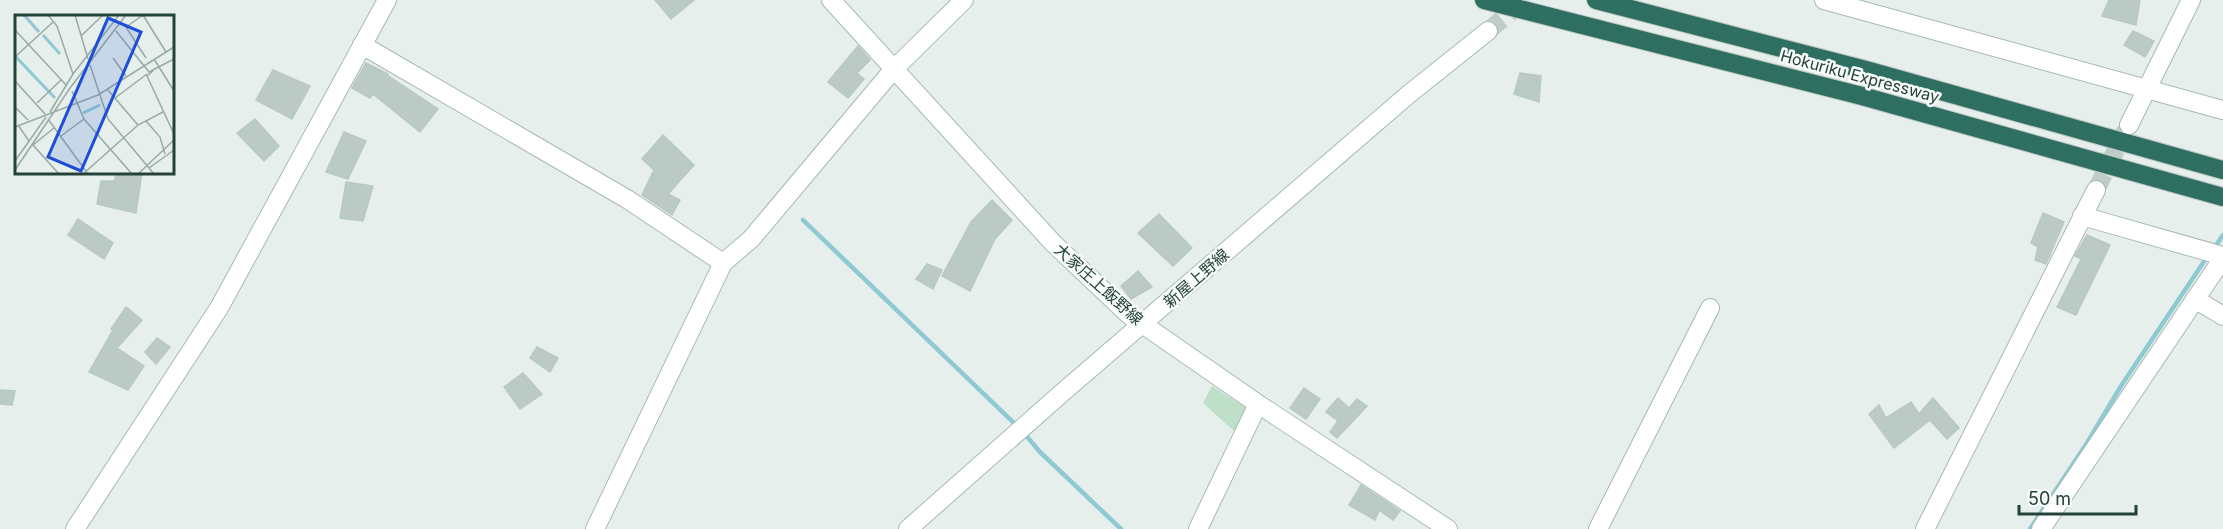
<svg xmlns="http://www.w3.org/2000/svg" width="2223" height="529" font-family="Inter,'Noto Sans JP',sans-serif">
<rect width="100%" height="100%" fill="#e6efeb"/>
<!-- green -->
<path fill="#bfe0c8" d="M1212,386l36,23 -13,23 -32,-29z"/>
<g fill="none" stroke-linecap="round" stroke-linejoin="round">
<!-- stream -->
<g stroke="#8ec9d4" stroke-width="4.5">
<path d="M803,220l214,206"/>
<path d="M2214,248l9,-13"/>
<path d="M1023,432l17,20 81,77"/>
<path d="M2030,529l57,-86 34,-57 86,-129"/>
</g>
</g>
<!-- building -->
<g fill="#bbcac4" stroke="#b8c9c2" stroke-width="1.5">
<path d="M655,0h39l-23,19z"/>
<path d="M2109,0h31l-4,25 -34,-9z"/>
<path d="M2133,31l21,10 -9,16 -21,-12z"/>
<path d="M858,46l12,14 -13,13 7,6 -16,19 -20,-16z"/>
<path d="M366,63l22,11 -1,1 51,34 -18,23 -47,-38 -3,4 -18,-10z"/>
<path d="M273,70l37,16 -18,33 -36,-19z"/>
<path d="M1520,73l21,3 -2,26 -25,-8z"/>
<path d="M255,119l24,27 -15,15 -27,-28z"/>
<path d="M344,132l22,9 -18,38 -22,-7z"/>
<path d="M663,135l31,30 -26,29 12,6 -8,15 -30,-20 12,-25 -12,-11z"/>
<path d="M117,172h25l-6,41 -39,-9 4,-23h13z"/>
<path d="M346,182l27,4 -10,35 -23,-3z"/>
<path d="M992,200l20,20 -17,19 -25,52 -28,-15 29,-54z"/>
<path d="M2043,213l21,9 -18,42 -11,-4 3,-13 -7,-4z"/>
<path d="M1159,214l33,34 -19,18 -35,-33z"/>
<path d="M78,219l35,24 -9,16 -36,-24z"/>
<path d="M2087,235l23,10 -34,70 -19,-8 24,-48 -6,-3z"/>
<path d="M927,264l15,6 -9,19 -17,-10z"/>
<path d="M1138,271l14,16 -21,12 -10,-13z"/>
<path d="M126,307l16,13 -25,28 27,18 -16,24 -39,-18 24,-42 -2,-1z"/>
<path d="M157,338l13,9 -14,17 -11,-12z"/>
<path d="M537,347l21,11 -8,14 -20,-14z"/>
<path d="M523,373l19,21 -22,15 -16,-22z"/>
<path d="M1304,388l16,11 -14,20 -16,-11z"/>
<path d="M0,390l15,1 -3,14 -12,-1z"/>
<path d="M1338,398l11,10 8,-9 10,7 -30,32 -7,-6 8,-11 -12,-9z"/>
<path d="M1933,398l26,30 -12,11 -17,-19 -36,28 -25,-34 10,-9 7,13 25,-16 8,12z"/>
<path d="M1361,485l39,26 -7,9 -14,-10 -4,10 -26,-15z"/>
</g>
<g fill="none" stroke-linecap="round" stroke-linejoin="round">
<!-- tertiary-tunnel -->
<path stroke="#bfccc8" stroke-width="18" stroke-dasharray="18 9" stroke-linecap="butt" d="M2096,190l30,-60"/>
<!-- secondary-tunnel -->
<path stroke="#bfccc8" stroke-width="18" stroke-dasharray="18 9" stroke-linecap="butt" d="M1488,31l37,-31"/>
<!-- minor casing -->
<g stroke="#a8b8b2" stroke-width="20">
<g id="minor">
<path d="M1824,0l399,110"/>
<path d="M362,45l265,154 96,64"/>
<path d="M2082,216l141,40"/>
<path d="M2195,299l28,17"/>
<path d="M75,529l144,-221 168,-308"/>
<path d="M595,529l128,-266 28,-24 142,-169 71,-70"/>
<path d="M1198,529l60,-125"/>
<path d="M1598,529l112,-221"/>
<path d="M2041,529l182,-271"/>
</g>
</g>
<!-- tertiary casing -->
<g stroke="#a8b8b2" stroke-width="20">
<g id="tertiary">
<path d="M2129,125l62,-125"/>
<path d="M1925,529l171,-339"/>
</g>
</g>
<!-- secondary casing -->
<g stroke="#a4bbb3" stroke-width="20">
<g id="secondary">
<path d="M831,0l222,243 75,71 130,90 190,125"/>
<path d="M908,529l155,-137 346,-298 79,-63"/>
</g>
</g>
<!-- motorway casing -->
<g stroke="#c2cac8" stroke-width="20">
<g id="motorway">
<path d="M1484,0l378,96 361,101"/>
<path d="M1596,0l270,70 357,100"/>
</g>
</g>
<!-- minor -->
<use href="#minor" stroke="#fff" stroke-width="18"/>
<!-- tertiary -->
<use href="#tertiary" stroke="#fff" stroke-width="18"/>
<!-- secondary -->
<use href="#secondary" stroke="#fff" stroke-width="18"/>
<!-- motorway -->
<use href="#motorway" stroke="#2f6f62" stroke-width="18"/>
</g>
<g text-anchor="middle" dominant-baseline="central" stroke-width="5" stroke-linejoin="round" paint-order="stroke">
<!-- street labels -->
<g font-size="16" fill="#24423a" stroke="#f7fbf9">
<text transform="translate(1860 76) rotate(15)">Hokuriku Expressway</text>
<text transform="translate(1196 278) rotate(-41)">新屋上野線</text>
<text transform="translate(1099 284) rotate(42)">大家庄上飯野線</text>
</g>
</g>
<!-- overview -->
<g transform="translate(15 15)">
<rect width="159" height="159" fill="#e6efeb"/>
<path fill="none" stroke="#8ec9d4" stroke-width="3" d="M9,0l15,17M28,20l17,19M1,42l39,41M68,98l17,-8"/>
<path fill="none" stroke="#98aaa4" stroke-width="1.5" d="M33,0l9,11 16,48M60,0l13,44M128,0l23,37M109,9l22,34M111,12l17,-12M0,15l52,56M101,16l33,41 25,-13M66,21l22,-21M0,42l38,-35M98,43l13,18M139,44l20,32M75,50l18,54 46,55M138,56l-6,5 27,58M0,66l30,33M92,74l31,36M57,76l12,28 48,55M100,83l32,-24M22,88l24,-23M0,92l13,13M35,97l23,-38 46,-59M33,104l40,55M131,106l14,16 5,17M3,110l11,16M0,112l83,-32 76,-48M39,113l-21,17 26,29M46,121l23,-17M0,146l31,-44M134,153l25,-18M0,155l55,-82 56,-73M68,159l55,-49 25,-13M123,159l36,-34"/>
<path fill="#1d4ed8" fill-opacity="0.15" stroke="#1d4ed8" stroke-width="3" d="M93,3l33,14 -60,139 -33,-14z"/>
<rect width="159" height="159" fill="none" stroke="#24423a" stroke-width="3"/>
</g>
<!-- scale -->
<path d="M2019 505v9h117v-9" fill="none" stroke="#24423a" stroke-width="3"/>
<text x="2028" y="505" font-size="18" fill="#24423a" stroke="#f7fbf9" stroke-width="4.5" paint-order="stroke">50 m</text>
</svg>
